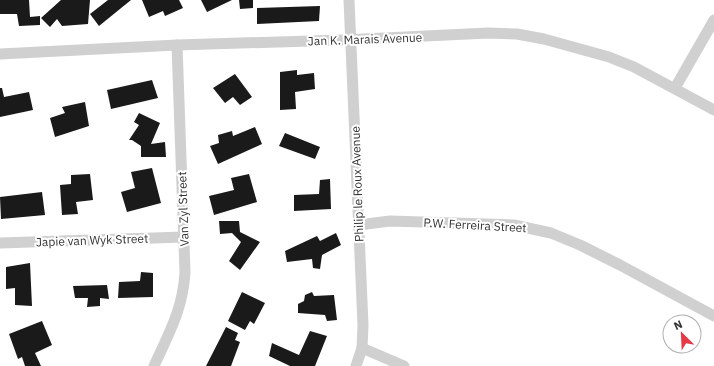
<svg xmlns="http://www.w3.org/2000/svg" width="714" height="366" font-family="'IBM Plex Sans',sans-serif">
<rect width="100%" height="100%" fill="#fff"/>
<!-- building -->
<g fill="#1a1a1a">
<path d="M0,0h29l1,17 10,-1v9l-21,1 -2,-12h-17z"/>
<path d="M61,0h29l-2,24 -26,2 -5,-7 -7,8 -9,-9z"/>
<path d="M108,0h23l-32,26 -9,-12z"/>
<path d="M142,0h37l4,8 -18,8 -2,-5 -14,6z"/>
<path d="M201,0h31l-25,12z"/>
<path d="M239,0h14v8l-13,1z"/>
<path d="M320,6l-1,15 -62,3v-16z"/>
<path d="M297,70v5l17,-2 1,16 -20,3 1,17 -16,1v-38z"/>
<path d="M235,74l17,23 -12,8 -7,-8 -8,6 -12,-15z"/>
<path d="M152,80l6,18 -47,11 -4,-19z"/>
<path d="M0,88h2l2,9 25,-5 4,18 -33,7z"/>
<path d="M85,102l4,24 -34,11 -5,-19 15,-5 -3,-6z"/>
<path d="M139,113l21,10 -9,21 14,-2 1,15h-25v-11l-9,-6h-3l10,-15 -5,-3z"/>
<path d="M255,127l7,17 -44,20 -8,-18 9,-3 -1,-8 14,-4 1,5z"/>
<path d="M285,133l35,14 -5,12 -36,-13z"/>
<path d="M152,168l9,35 -34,9 -6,-20 14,-4 -4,-16z"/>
<path d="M90,174l3,26 -17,2 2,12 -16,1 -2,-30 11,-1v-9z"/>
<path d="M249,174l8,28 -43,13 -5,-19 25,-6 -3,-12z"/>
<path d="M330,179l1,30 -37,2v-16l25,-1 1,-14z"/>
<path d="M42,192l3,23 -44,4 -1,-22z"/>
<path d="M219,221h20l1,11 20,10 -20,28 -11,-9 12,-19 -9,-9 -12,1z"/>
<path d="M336,233l5,12 -19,10 -2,14 -7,-1 -1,-9 -25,3 -2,-11 32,-15 3,5z"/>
<path d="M30,263l2,43 -17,-1v-17l-9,1v-22z"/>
<path d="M141,272l12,1v24l-35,1 1,-16 21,-1z"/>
<path d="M107,285l2,14 -9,-1v8l-13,1 1,-9h-13l-2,-12z"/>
<path d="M242,292l23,11 -11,21 -4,-3 -5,9 -17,-9z"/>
<path d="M312,292l2,4 20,-1 3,25 -10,1 -2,-6 -27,-2v-9l6,-3 1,-6z"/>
<path d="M42,321l10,24 -17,8 6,13h-16l-3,-9 -4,2 -9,-25z"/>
<path d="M226,327l12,6 -3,7 5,2 -9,24h-25z"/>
<path d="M310,331l17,5 -12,30h-25l-21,-10 3,-13 27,12z"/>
</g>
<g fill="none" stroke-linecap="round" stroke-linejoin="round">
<!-- minor -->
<g stroke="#d0d0d0" stroke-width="11">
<path d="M349,0l14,325 -1,23 -6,18"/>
<path d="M0,54l177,-9 166,-5 145,-7 29,1 27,5 65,18 25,10 80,43"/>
<path d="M675,88l39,-68"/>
<path d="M359,225l31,-4 124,4 37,8 29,12 40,20 94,51"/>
<path d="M0,243l184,-6"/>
<path d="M362,348l42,18"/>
<path d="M154,366c15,-33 29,-57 31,-94l-8,-227"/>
</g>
</g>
<g text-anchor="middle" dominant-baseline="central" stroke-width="4" stroke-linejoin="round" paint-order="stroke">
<!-- street labels -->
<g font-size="12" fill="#333" stroke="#fff">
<text transform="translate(365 39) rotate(-2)">Jan K. Marais Avenue</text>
<text transform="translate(357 184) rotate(-92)">Philip le Roux Avenue</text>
<text transform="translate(183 209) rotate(-92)">Van Zyl Street</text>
<text transform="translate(475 225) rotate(3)">P.W. Ferreira Street</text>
<text transform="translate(92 240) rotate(-2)">Japie van Wyk Street</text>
</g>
</g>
<!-- north arrow -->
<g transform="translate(682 334) rotate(336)"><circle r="19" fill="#ffffff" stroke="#adadad"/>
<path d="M0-3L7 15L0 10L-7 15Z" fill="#e63946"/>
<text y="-6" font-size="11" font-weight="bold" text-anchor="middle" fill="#333333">N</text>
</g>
</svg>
